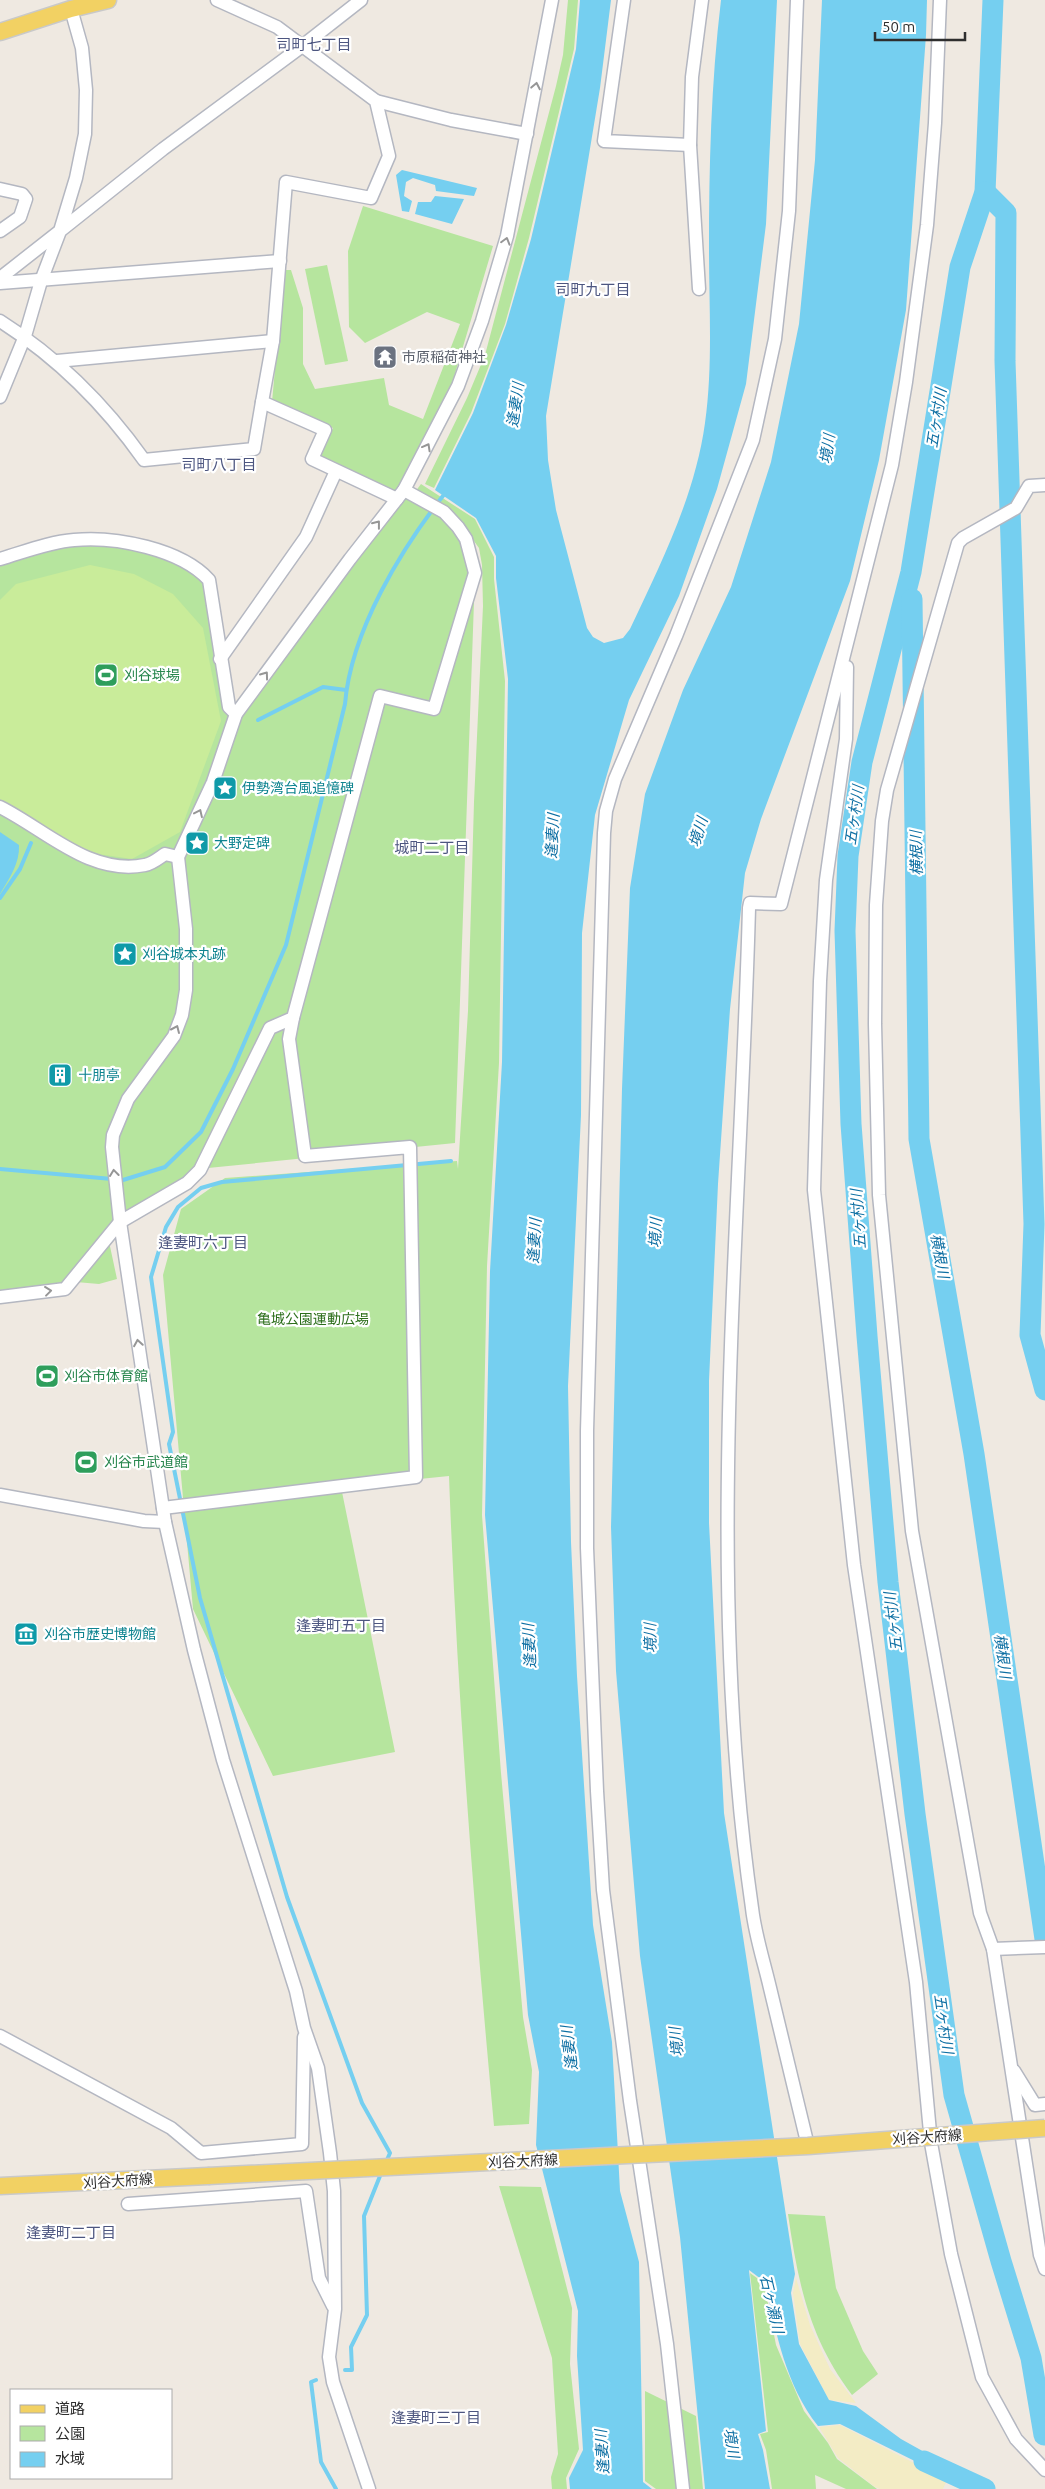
<svg xmlns="http://www.w3.org/2000/svg" width="1045" height="2489" font-family="Ubuntu,'Noto Sans JP',sans-serif">
<rect width="100%" height="100%" fill="#efe9e1"/>
<!-- green -->
<g fill="#b6e59e">
<path d="M568,0h10l-4,49 -45,189 -24,86 -34,89 -37,75 -9,-4 42,-86 18,-43 71,-269 7,-31z"/>
<path d="M363,206l130,40 -42,141 -55,105 -77,-35 14,-29 -61,-26 12,-132h7l12,38v56l12,25 69,-11 5,27 34,14 37,-95 -33,-12 -62,31 -16,-16 -1,-76z"/>
<path d="M327,265l21,96 -23,4 -20,-96z"/>
<path d="M421,484l54,35 19,38v22l11,102 -6,382 -12,203 -5,249 19,258 22,244 9,53 -3,54 -35,2c-20,-216 -37,-433 -45,-650l-108,11 54,265 -122,24 -80,-167 -30,-334 18,-66 44,-31 232,-17 1,8 10,-158 6,-209 9,-196 -1,-41 -3,-17 -24,-33 -40,-23z"/>
<path d="M404,490l47,29 24,54 -20,570 -247,25 -100,69 9,42 -18,5 -23,-2 -11,7 -65,8v-737l73,-20 97,16 39,24 27,134z"/>
<path d="M499,2186l42,1 31,121 -2,56 9,85 -13,29 1,11h-15l-1,-12 7,-23 -6,-96z"/>
<path d="M788,2214l37,2 11,72 27,63 15,23 -26,21c-43,-57 -54,-112 -64,-181z"/>
<path d="M750,2273l14,10 12,62 28,66 24,32 9,16 40,30h-31l-31,-14 1,14h-44l-6,-39 -6,-16 8,-2z"/>
<path d="M645,2391l51,25 7,73h-47l-11,-8z"/>
</g>
<!-- sand -->
<g fill="#f3ecc5">
<path d="M796,2278l14,47 20,44 26,34 -27,-3 -29,-56 -7,-51z"/>
<path d="M840,2425l107,55 -4,9h-63l-5,-2 -37,-29 -19,-31z"/>
</g>
<!-- pitch -->
<path fill="#c9ec9a" d="M90,565l44,9 39,20 30,34 18,93 -41,111 -48,27 -54,-8 -78,-52v-199l16,-16z"/>
<!-- water -->
<g fill="#75cff0">
<path d="M580,0h31l-11,88 -54,328 2,44 8,50 31,118 6,9 11,6 19,-5 7,-9c31,-66 65,-133 75,-206 8,-57 4,-116 4,-174 0,-83 2,-166 12,-249h56l-11,224 -20,160 -29,105 -38,107 -50,104 -34,115 -13,118 -1,182 -13,271 3,156 6,134 16,249 19,117 8,149 19,71 4,220 9,7h-82l-1,-11 14,-28 -6,-94 1,-45 -42,-166 3,-73 -11,-57 -43,-500 5,-244 12,-209 6,-383 -12,-101v-22l-20,-38 -41,-28 38,-77 33,-88 25,-86 45,-190z"/>
<path d="M822,0h105l-1,35 -20,275 -27,150 -29,121 -89,238 -16,54 -15,136 -12,175 -9,197v142l15,290 71,461 -4,19 8,51 30,56 27,6 45,33 52,29 -4,10 -109,-54 -22,2c-33,-42 -42,-94 -53,-144l-16,-12 17,161 -8,3 5,16 7,39h-65l-25,-252 -40,-281 -24,-285 -5,-144 11,-438 8,-201 15,-94 38,-104 48,-103 40,-125 28,-138 16,-164z"/>
<path d="M402,170l75,18 -3,8 -38,-5 -1,-6 -22,-7 -7,4 -2,14 8,5 -3,11 -7,-1 -6,-36z"/>
<path d="M435,196l29,3 -12,25 -37,-10 3,-12h13z"/>
<path d="M0,832l19,13c1,18 -10,34 -19,49z"/>
</g>
<g fill="none" stroke-linecap="round" stroke-linejoin="round">
<!-- stream -->
<g stroke="#75cff0" stroke-width="4">
<path d="M258,720l65,-33 23,3"/>
<path d="M0,898l20,-29 11,-26"/>
<path d="M0,1169l112,10"/>
<path d="M123,1180l42,-13 36,-35 32,-63 53,-124 59,-241c6,-73 56,-155 101,-212"/>
<path d="M386,2162l4,-9 -28,-50 -75,-206 -87,-299 -31,-154 4,-12 -22,-155 15,-50 12,-20 23,-19 21,-6 229,-21"/>
<path d="M345,2370h7l-1,-23 16,-32 -3,-99 18,-45"/>
<path d="M316,2380l-5,2 10,80 15,27"/>
</g>
<!-- river -->
<g stroke="#75cff0" stroke-width="21">
<path d="M993,0l-8,192 -25,75 -49,305 -49,190 -14,94 -3,75 6,193 16,212 21,246 27,232 39,281 47,166 30,97 13,77"/>
<path d="M985,192l21,21 -1,148 29,863 -4,111 15,55"/>
<path d="M912,599l7,540 55,315 71,485"/>
<path d="M924,2461l61,28"/>
</g>
<!-- minor casing -->
<g stroke="#b4b7c1" stroke-width="15">
<g id="minor">
<path d="M217,0l60,27 99,74 13,55 -18,42 -85,-16 -13,159 -11,61 63,28 -13,29 85,40"/>
<path d="M624,0l-20,141 86,4"/>
<path d="M376,101l75,19 76,14"/>
<path d="M0,189l22,5 4,5 -6,18 -20,14"/>
<path d="M0,278l60,-47 16,-53 9,-44 1,-44 -4,-42 -11,-39"/>
<path d="M0,283l280,-22"/>
<path d="M699,289l-9,-144 2,-68 10,-77"/>
<path d="M0,321c57,36 105,84 144,139l110,-11 8,-47"/>
<path d="M57,361l216,-20"/>
<path d="M0,397l25,-61 16,-55 19,-50 103,-82 138,-102 60,-47"/>
<path d="M1045,485l-16,1 -13,22 -53,30 -5,5 -71,247 -5,31 -6,84 -1,119 4,171 33,336 68,382 13,36 47,306 5,14"/>
<path d="M0,559c24,-7 49,-17 74,-19 41,-4 107,9 135,40l20,127 7,7"/>
<path d="M220,659l86,-122 30,-66"/>
<path d="M847,667l-1,72 -20,141 -6,101 -6,209 40,375 62,417 15,161 20,111 31,123 34,62 29,31"/>
<path d="M0,807c46,23 90,69 145,58 7,-1 14,-7 20,-11l13,3"/>
<path d="M0,1297l65,-8 55,-67 67,-39 13,-13 70,-142 23,-10 87,-322 54,13 41,-136 -9,-34 -8,-12 -14,-15 -40,-22"/>
<path d="M0,1495l144,26 21,1"/>
<path d="M163,1508l253,-31 -6,-330 -105,9 -16,-117 4,-21"/>
<path d="M993,1949l52,-2"/>
<path d="M0,2036l171,92 30,25 101,-9 2,-107"/>
<path d="M1014,2071l21,34 10,-1"/>
<path d="M808,2146c-13,-53 -25,-106 -38,-158 -6,-26 -15,-53 -18,-80 -48,-332 -12,-667 -3,-1000l1,-5 31,1 111,-439 14,-83 21,-157 8,-102 5,-123"/>
<path d="M128,2204l178,-13 13,87 14,28"/>
<path d="M369,2489l-36,-107 -4,-25 6,-48 -1,-118 -4,-38 -12,-85 -14,-40 -8,-37 -73,-231 -29,-110 -29,-128 -45,-300 -8,-75 1,-12 15,-36 46,-63 8,-21 4,-25v-61l-8,-72 35,-75 23,-68 114,-155 54,-69 54,-104 24,-65 25,-85 45,-236"/>
<path d="M683,2489l-16,-145 -37,-243 -27,-211 -6,-99 -10,-243v-117l17,-598 2,-22 9,-32 61,-143 77,-196 22,-101 14,-128 8,-211"/>
</g>
</g>
<!-- major casing -->
<g stroke="#c9c9c9" stroke-width="19">
<g id="major">
<path d="M0,32l71,-23 37,-9"/>
<path d="M0,2186l208,-10"/>
</g>
</g>
<!-- minor -->
<use href="#minor" stroke="#fff" stroke-width="12"/>
<!-- major -->
<use href="#major" stroke="#f2d163" stroke-width="16"/>
<!-- major-bridge casing -->
<g stroke="#c9c9c9" stroke-width="19" stroke-linecap="butt">
<path id="major-bridge" d="M208,2176l600,-30 237,-18"/>
</g>
<!-- major-bridge -->
<use href="#major-bridge" stroke="#f2d163" stroke-width="16"/>
</g>
<!-- one-way arrows -->
<defs><path id="oneway-chevron" d="M-2-3.5L2.5 0L-2 3.5" fill="none" stroke-width="1.6" stroke-linecap="round" stroke-linejoin="round" transform="scale(1.25)"/></defs>
<g stroke="#969696">
<use href="#oneway-chevron" transform="translate(536 86) rotate(-79)"/>
<use href="#oneway-chevron" transform="translate(506 241) rotate(-74)"/>
<use href="#oneway-chevron" transform="translate(427 447) rotate(-61)"/>
<use href="#oneway-chevron" transform="translate(377 524) rotate(-52)"/>
<use href="#oneway-chevron" transform="translate(265 675) rotate(-54)"/>
<use href="#oneway-chevron" transform="translate(199 813) rotate(-65)"/>
<use href="#oneway-chevron" transform="translate(176 1029) rotate(-66)"/>
<use href="#oneway-chevron" transform="translate(114 1173) rotate(-97)"/>
<use href="#oneway-chevron" transform="translate(48 1291) rotate(-7)"/>
<use href="#oneway-chevron" transform="translate(138 1343) rotate(-99)"/>
</g>
<!-- icons -->
<defs>
<g id="temple-square" transform="scale(1.25)"><rect x="-9" y="-9" width="18" height="18" rx="4" fill="#6b7280" stroke="#fff"/><path d="M0-6L5-2H3V0L6.5 2.5H4V6H1.5V3h-3V6H-4V2.5H-6.5L-3 0V-2H-5Z" fill="#fff"/></g>
<g id="stadium-square" transform="scale(1.25)"><rect x="-9" y="-9" width="18" height="18" rx="4" fill="#2e9e5b" stroke="#fff"/><path d="M0-5a6.5 5 0 1 0 0 10a6.5 5 0 1 0 0-10ZM-3.5-1.8h7v3.6h-7Z" fill="#fff"/></g>
<g id="sight-square" transform="scale(1.25)"><rect x="-9" y="-9" width="18" height="18" rx="4" fill="#0f9aa8" stroke="#fff"/><path d="M0-6L1.8-2.2L6-1.7L2.9 1.2L3.7 5.4L0 3.3L-3.7 5.4L-2.9 1.2L-6-1.7L-1.8-2.2Z" fill="#fff"/></g>
<g id="building-square" transform="scale(1.25)"><rect x="-9" y="-9" width="18" height="18" rx="4" fill="#0f9aa8" stroke="#fff"/><path d="M-4-6H4V6H1V3H-1V6H-4ZM-2.5-4.3h1.7v1.8h-1.7ZM.8-4.3h1.7v1.8H.8ZM-2.5-1h1.7V.8h-1.7ZM.8-1h1.7V.8H.8Z" fill="#fff"/></g>
<g id="museum-square" transform="scale(1.25)"><rect x="-9" y="-9" width="18" height="18" rx="4" fill="#0f9aa8" stroke="#fff"/><path d="M0-6L6-3V-2H-6V-3ZM-5-1h2V3h-2ZM-1-1h2V3h-2ZM3-1h2V3H3ZM-6 4H6V6H-6Z" fill="#fff"/></g>
</defs>
<g fill-rule="evenodd">
<use href="#temple-square" x="385" y="357"/>
<use href="#stadium-square" x="106" y="675"/>
<use href="#sight-square" x="225" y="788"/>
<use href="#sight-square" x="197" y="843"/>
<use href="#sight-square" x="125" y="954"/>
<use href="#building-square" x="60" y="1075"/>
<use href="#stadium-square" x="47" y="1376"/>
<use href="#stadium-square" x="86" y="1462"/>
<use href="#museum-square" x="26" y="1634"/>
</g>
<g text-anchor="middle" dominant-baseline="central" stroke-width="4.5" stroke-linejoin="round" paint-order="stroke">
<!-- worship labels -->
<g font-size="14" fill="#5b616d" stroke="#fff" text-anchor="start">
<text x="402" y="357">市原稲荷神社</text>
</g>
<!-- leisure labels -->
<g font-size="14" fill="#27864d" stroke="#fff" text-anchor="start">
<text x="124" y="675">刈谷球場</text>
<text x="64" y="1376">刈谷市体育館</text>
<text x="104" y="1462">刈谷市武道館</text>
</g>
<!-- culture labels -->
<g font-size="14" fill="#0d838f" stroke="#fff" text-anchor="start">
<text x="242" y="788">伊勢湾台風追憶碑</text>
<text x="214" y="843">大野定碑</text>
<text x="142" y="954">刈谷城本丸跡</text>
<text x="78" y="1075">十朋亭</text>
<text x="44" y="1634">刈谷市歴史博物館</text>
</g>
<!-- park labels -->
<g font-size="14" fill="#2c6e1b" stroke="#fff">
<text x="313" y="1319">亀城公園運動広場</text>
</g>
<!-- street labels -->
<g font-size="14" fill="#2e2e2e" stroke="#fff">
<text transform="translate(927 2137) rotate(-4)">刈谷大府線</text>
<text transform="translate(523 2161) rotate(-3)">刈谷大府線</text>
<text transform="translate(118 2181) rotate(-4)">刈谷大府線</text>
</g>
<!-- neighbourhood labels -->
<g font-size="15" fill="#4d5680" stroke="#fff">
<text x="314" y="44">司町七丁目</text>
<text x="593" y="289">司町九丁目</text>
<text x="219" y="464">司町八丁目</text>
<text x="432" y="847">城町二丁目</text>
<text x="203" y="1242">逢妻町六丁目</text>
<text x="341" y="1625">逢妻町五丁目</text>
<text x="71" y="2232">逢妻町二丁目</text>
<text x="436" y="2417">逢妻町三丁目</text>
</g>
<!-- water labels -->
<g font-size="15" font-style="italic" fill="#0d6fa3" stroke="#fff">
<text transform="translate(515 405) rotate(-82)">逢妻川</text>
<text transform="translate(936 418) rotate(-81)">五ヶ村川</text>
<text transform="translate(827 449) rotate(-82)">境川</text>
<text transform="translate(854 815) rotate(-82)">五ヶ村川</text>
<text transform="translate(698 832) rotate(-73)">境川</text>
<text transform="translate(552 836) rotate(-87)">逢妻川</text>
<text transform="translate(916 853) rotate(-91)">横根川</text>
<text transform="translate(858 1219) rotate(-94)">五ヶ村川</text>
<text transform="translate(655 1233) rotate(-87)">境川</text>
<text transform="translate(534 1241) rotate(-87)">逢妻川</text>
<text transform="translate(940 1256) rotate(80)">横根川</text>
<text transform="translate(893 1622) rotate(-97)">五ヶ村川</text>
<text transform="translate(650 1638) rotate(-91)">境川</text>
<text transform="translate(529 1646) rotate(-93)">逢妻川</text>
<text transform="translate(1003 1656) rotate(82)">横根川</text>
<text transform="translate(944 2024) rotate(82)">五ヶ村川</text>
<text transform="translate(676 2042) rotate(-96)">境川</text>
<text transform="translate(569 2048) rotate(-97)">逢妻川</text>
<text transform="translate(772 2304) rotate(77)">石ヶ瀬川</text>
<text transform="translate(732 2443) rotate(81)">境川</text>
<text transform="translate(602 2452) rotate(-94)">逢妻川</text>
</g>
</g>
<!-- legend -->
<rect x="10" y="2389" width="162" height="90" fill="#ffffff" stroke="#ababab"/>
<rect x="20" y="2405" width="25" height="8" fill="#f2d163" stroke="#ababab"/>
<text x="55" y="2414" font-size="15" fill="#2e2e2e">道路</text>
<rect x="20" y="2426" width="25" height="15" fill="#b6e59e" stroke="#ababab"/>
<text x="55" y="2439" font-size="15" fill="#2e2e2e">公園</text>
<rect x="20" y="2452" width="25" height="15" fill="#75cff0" stroke="#ababab"/>
<text x="55" y="2464" font-size="15" fill="#2e2e2e">水域</text>
<!-- scale -->
<path d="M875 32v8h90v-8" fill="none" stroke="#2e2e2e" stroke-width="2.5"/>
<text x="882" y="32" font-size="15" fill="#2e2e2e" stroke="#ffffff" stroke-width="4" paint-order="stroke">50 m</text>
</svg>
